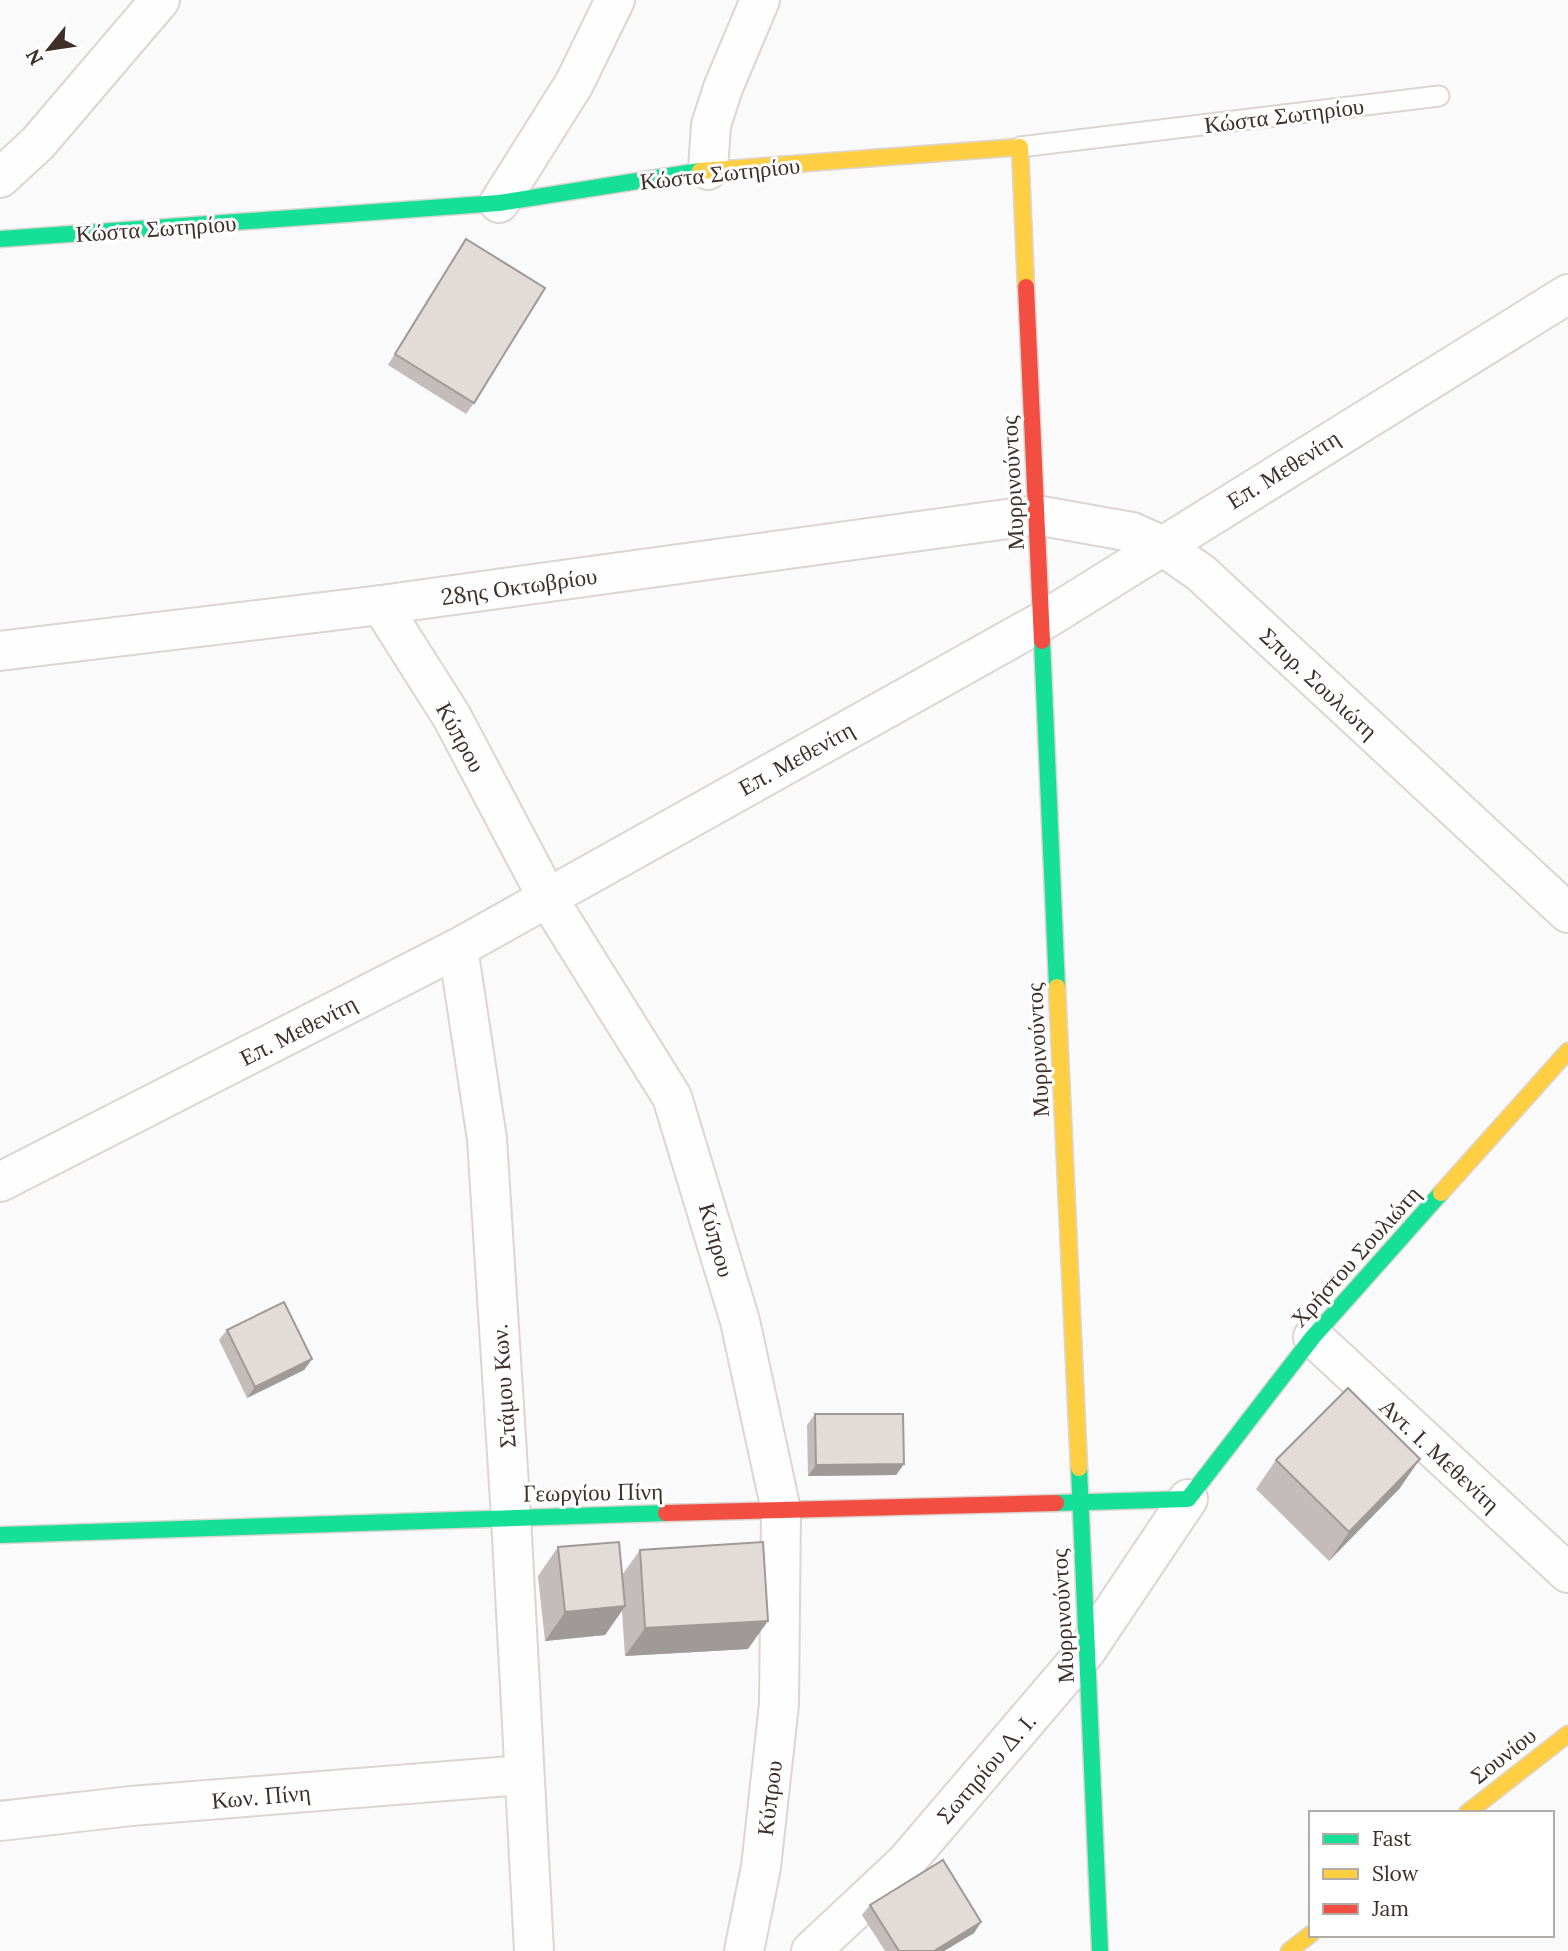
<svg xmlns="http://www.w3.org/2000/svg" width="1568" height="1951" font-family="Lora,serif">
<rect width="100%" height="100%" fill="#fafafa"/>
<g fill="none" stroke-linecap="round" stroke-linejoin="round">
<!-- lane casing -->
<g stroke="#dcd5d1" stroke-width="23">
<path id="lane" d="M1020,147l419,-51"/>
</g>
<!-- street casing -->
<g stroke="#dcd5d1" stroke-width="42">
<g id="street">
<path d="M708,170l3,-45 12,-37 37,-88"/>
<path d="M0,178l38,-35 122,-143"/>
<path d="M499,203l75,-119 41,-84"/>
<path d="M381,605l71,112 95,180 125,200 68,224 41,189 -2,194 -18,163 -17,84"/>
<path d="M0,651l381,-46 655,-90 96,17 29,13 40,28 367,340"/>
<path d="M458,948l29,191 24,378 23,434"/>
<path d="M0,1182l458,-234 583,-326 527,-328"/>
<path d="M1313,1337l255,236"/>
<path d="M0,1821l131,-15 392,-31"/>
<path d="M811,1951l95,-89 180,-211 102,-152"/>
</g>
</g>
<!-- fast casing -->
<g stroke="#dcd5d1" stroke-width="19">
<g id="fast">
<path d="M0,239l499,-36 201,-32"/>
<path d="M1042,641l15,346"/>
<path d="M1079,1468l21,483"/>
<path d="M1056,1503l132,-4 125,-162 128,-144"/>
<path d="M0,1535l666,-22"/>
</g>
</g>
<!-- slow casing -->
<g stroke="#dcd5d1" stroke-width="19">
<g id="slow">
<path d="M700,171l320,-24 6,140"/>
<path d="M1057,987l22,481"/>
<path d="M1441,1193l127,-142"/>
<path d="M1467,1813l101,-79"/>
<path d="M1289,1951l22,-17"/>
</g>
</g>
<!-- jam casing -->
<g stroke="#dcd5d1" stroke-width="19">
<g id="jam">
<path d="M1026,287l16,354"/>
<path d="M666,1513l390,-10"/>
</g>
</g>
<!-- lane -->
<use href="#lane" stroke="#fefefe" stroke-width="19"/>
<!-- street -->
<use href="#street" stroke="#fefefe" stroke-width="38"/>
<!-- fast -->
<use href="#fast" stroke="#16e098" stroke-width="16"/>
<!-- slow -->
<use href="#slow" stroke="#ffcf43" stroke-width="16"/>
<!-- jam -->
<use href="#jam" stroke="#f24e42" stroke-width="16"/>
</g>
<!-- wall -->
<g fill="#c3bcba">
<path d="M466,239l8,164 -8,11 -78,-49z"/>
<path d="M227,1330l85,29 -8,11 -57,28 -28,-58z"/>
<path d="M815,1414l89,50 -8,11 -88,1 -1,-51z"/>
<path d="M1276,1460l124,28 -71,73 -73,-72z"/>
<path d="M558,1547l64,28 18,-25 108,99 -123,7 -3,-45 -17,24 -60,6 -7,-65z"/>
<path d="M870,1905l111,17 -7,11 -30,18h-59l-23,-36z"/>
</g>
<!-- shaded-wall -->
<g fill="#9f9997">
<path d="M312,1359l-8,11 -57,28 8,-11z"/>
<path d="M1420,1459l-20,29 -71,73 20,-29z"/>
<path d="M904,1464l-8,11 -88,1 8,-11z"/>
<path d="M625,1606l-20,29 -60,6 20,-29z"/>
<path d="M768,1621l-20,28 -123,7 20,-28z"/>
<path d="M981,1922l-7,11 -30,18h-10z"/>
</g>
<!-- building -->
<g fill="#e3dbd8" stroke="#9f9997" stroke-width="2">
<path d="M466,239l79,49 -71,115 -79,-49z"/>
<path d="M284,1302l28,57 -57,28 -28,-57z"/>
<path d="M1348,1388l72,71 -71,73 -73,-72z"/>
<path d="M815,1414h88l1,50 -88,1z"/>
<path d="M619,1542l6,64 -60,6 -7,-65z"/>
<path d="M763,1542l5,79 -123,7 -5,-78z"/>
<path d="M943,1860l38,62 -47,29h-35l-29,-46z"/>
</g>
<g text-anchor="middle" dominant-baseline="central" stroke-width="6" stroke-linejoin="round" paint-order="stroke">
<!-- street labels -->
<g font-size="23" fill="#3e2f29" stroke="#fff">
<text transform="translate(1284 115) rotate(-7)">Κώστα Σωτηρίου</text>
<text transform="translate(720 173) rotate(-6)">Κώστα Σωτηρίου</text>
<text transform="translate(156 228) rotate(-4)">Κώστα Σωτηρίου</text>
<text transform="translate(1283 469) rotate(-32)">Επ. Μεθενίτη</text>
<text transform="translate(1012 483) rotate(-93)">Μυρρινούντος</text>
<text transform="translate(519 586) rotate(-8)">28ης Οκτωβρίου</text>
<text transform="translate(1319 683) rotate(43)">Σπυρ. Σουλιώτη</text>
<text transform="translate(461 737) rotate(61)">Κύπρου</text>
<text transform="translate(796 758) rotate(-29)">Επ. Μεθενίτη</text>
<text transform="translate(298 1030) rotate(-27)">Επ. Μεθενίτη</text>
<text transform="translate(1037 1050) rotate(-93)">Μυρρινούντος</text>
<text transform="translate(717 1240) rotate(74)">Κύπρου</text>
<text transform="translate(1355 1256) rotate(-48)">Χρήστου Σουλιώτη</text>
<text transform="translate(503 1386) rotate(-94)">Στάμου Κων.</text>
<text transform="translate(1440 1455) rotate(43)">Αντ. Ι. Μεθενίτη</text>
<text transform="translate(593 1492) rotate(-1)">Γεωργίου Πίνη</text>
<text transform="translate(1062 1616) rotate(-93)">Μυρρινούντος</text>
<text transform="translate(1503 1755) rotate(-38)">Σουνίου</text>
<text transform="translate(986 1768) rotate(-49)">Σωτηρίου Δ. Ι.</text>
<text transform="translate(261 1796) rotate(-5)">Κων. Πίνη</text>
<text transform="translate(769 1798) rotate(-83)">Κύπρου</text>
</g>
</g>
<!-- legend -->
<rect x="1309" y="1811" width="245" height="126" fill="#ffffff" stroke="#b2aca9" stroke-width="2"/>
<rect x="1323" y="1834" width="35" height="10" fill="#16e098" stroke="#b2aca9" stroke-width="2"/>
<text x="1372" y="1846" font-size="21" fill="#3e2f29">Fast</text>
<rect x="1323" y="1869" width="35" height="10" fill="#ffcf43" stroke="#b2aca9" stroke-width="2"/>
<text x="1372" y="1881" font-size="21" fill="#3e2f29">Slow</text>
<rect x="1323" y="1904" width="35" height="10" fill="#f24e42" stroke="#b2aca9" stroke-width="2"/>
<text x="1372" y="1916" font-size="21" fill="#3e2f29">Jam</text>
<!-- north arrow -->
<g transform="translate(49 49) rotate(240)" stroke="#ffffff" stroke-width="5" paint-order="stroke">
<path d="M0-5L12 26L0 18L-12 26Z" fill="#3e2f29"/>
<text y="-10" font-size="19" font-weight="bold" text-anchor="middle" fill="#3e2f29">N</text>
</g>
</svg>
